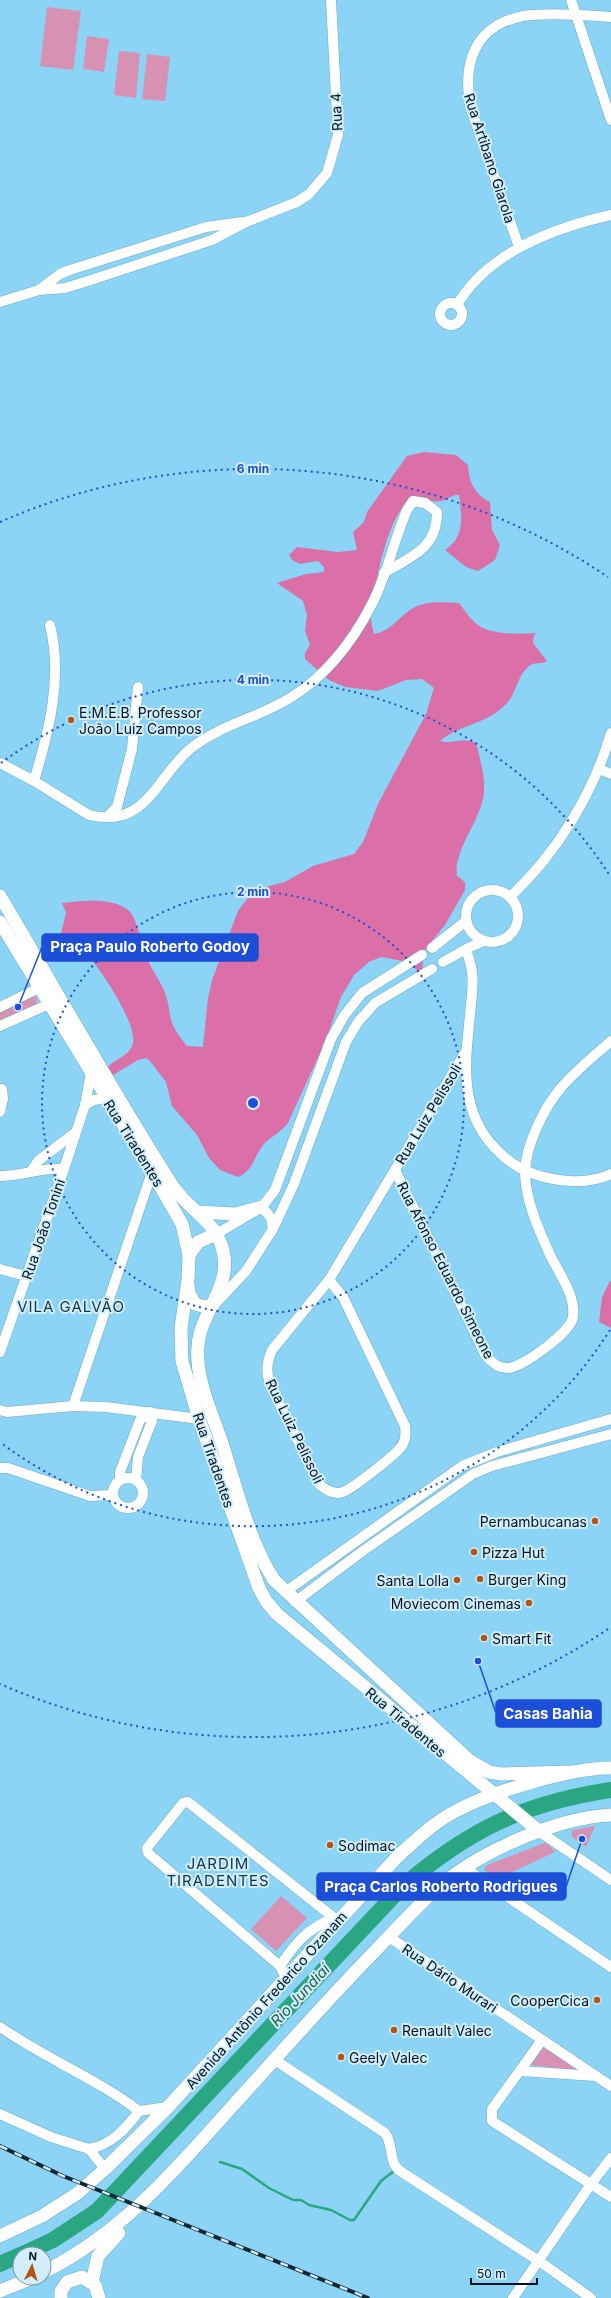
<svg xmlns="http://www.w3.org/2000/svg" width="611" height="2298" font-family="Inter,sans-serif">
<rect width="100%" height="100%" fill="#8bd4f5"/>
<!-- green -->
<g fill="#d691b3">
<path d="M47,7l34,4 -8,59 -33,-4z"/>
<path d="M87,36l22,3 -5,33 -21,-3z"/>
<path d="M119,51l21,2 -4,45 -22,-3z"/>
<path d="M147,54l23,3 -5,44 -23,-2z"/>
<path d="M32,995l5,2v7l-37,17v-10z"/>
<path d="M595,1826l-9,21 -14,-10v-7z"/>
<path d="M547,1842l8,10 -62,29 -9,-12 3,-4z"/>
<path d="M281,1896l26,22 -31,33 -25,-22z"/>
<path d="M544,2045l36,26 -49,-6z"/>
</g>
<!-- forest -->
<g fill="#db6fa8">
<path d="M424,452l32,3 12,10c1,17 6,29 22,37l2,28 8,15 -5,15 -17,11 -12,-4 -21,-17c20,-13 17,-33 14,-55 -8,-1 -12,6 -19,6 -12,1 -22,-3 -33,3 -19,10 -36,94 -36,115 0,5 2,10 3,15 17,-3 23,-15 36,-24 14,-10 33,-8 49,-7 6,8 13,19 22,24 14,8 40,7 56,6l-3,2 -1,8 14,18c-6,4 -13,0 -19,6 -12,10 -11,29 -26,41 -18,16 -45,18 -62,33 13,4 22,-5 36,2 4,16 9,32 8,49 -2,28 -31,57 -27,84l8,6v8l-20,35 -21,26 -2,20h-3l-16,-10 -22,-4 -12,5 -15,13 -13,22 -15,43 -38,83c-7,9 -14,12 -22,19 -11,10 -12,29 -28,35l-18,-7 -11,-12 -12,-23 -25,-29 -6,-24 -16,-21 -4,-3 -8,2 -25,15 -7,-4c4,-12 24,-13 27,-28 4,-22 -38,-82 -54,-99 -4,-4 -12,-8 -18,-11l5,-20 -4,-10c20,-2 49,-6 66,7 8,5 15,38 19,48 4,11 12,21 17,32 4,10 5,19 7,30 3,10 10,18 16,26l16,1 5,-49 4,-18 26,-69 9,-12 11,-10 27,-7 28,-16 41,-12 9,-12 15,-38 48,-90 8,-26 -12,-9 -16,1 -28,11 -33,-4 -16,-7 -24,-21v-6l5,-8 -5,-14 2,-16 -4,-14 -26,-18 29,-9 18,-2v-5l-6,-6 -18,3 -8,-4 -3,-5 8,-8 41,5 19,-2 -4,-18 11,-10 3,-10 40,-56z"/>
<path d="M610,1281h1v47l-12,-6 3,-25z"/>
</g>
<g fill="none" stroke-linecap="round" stroke-linejoin="round">
<!-- stream -->
<path stroke="#2ba683" stroke-width="2.5" d="M220,2162l22,7 27,19 24,12h8l8,5 22,5 19,10h4l27,-39 13,-10"/>
<!-- river -->
<g stroke="#2ba683" stroke-width="16">
<path d="M23,2254l30,-14 44,-29 305,-324c66,-57 122,-84 209,-97"/>
<path d="M0,2264l20,-9"/>
</g>
<!-- minor casing -->
<g stroke="#64accd" stroke-width="11">
<g id="minor">
<path d="M571,0l40,120"/>
<path d="M519,247l-48,-138c-9,-44 2,-83 52,-93 23,-4 63,-1 88,1"/>
<path d="M39,290l21,-16 10,-4 136,-43 36,-5"/>
<path d="M0,302l39,-12 26,-2 26,-8 121,-40 34,-18 51,-20 12,-8 18,-21 11,-38 -7,-135"/>
<circle cx="451" cy="314" r="11"/>
<path d="M457,305c31,-53 96,-77 154,-90"/>
<path d="M0,763l34,18 55,34c57,14 67,-37 101,-66 29,-24 68,-31 100,-51 36,-22 63,-57 82,-94 15,-29 22,-64 35,-94l6,-9 12,2 12,9c0,37 -25,44 -53,61"/>
<path d="M599,769l12,5"/>
<path d="M34,781c15,-50 29,-103 16,-156"/>
<path d="M108,816l9,-9 15,-58 6,-62"/>
<circle cx="492" cy="916" r="26"/>
<path d="M510,897c47,-44 83,-103 101,-164"/>
<path d="M432,948l34,-27"/>
<path d="M466,949c2,7 5,15 6,23 2,14 -1,29 -2,43 -5,48 -11,94 24,132 10,11 25,22 40,27 23,8 55,11 77,0"/>
<path d="M443,962l23,-13 18,-8"/>
<path d="M0,1007l39,-19"/>
<path d="M0,1026l49,-22"/>
<path d="M85,1105l9,-5 13,-2"/>
<path d="M0,1112l3,-13 -1,-10"/>
<path d="M32,1170l6,-9 38,-29"/>
<path d="M395,1170l91,186c6,7 13,13 23,12 15,-2 62,-36 64,-51 3,-21 -14,-44 -23,-62 -11,-25 -25,-55 -25,-84 1,-26 19,-63 35,-82 15,-18 34,-33 51,-48"/>
<path d="M0,1176c22,0 42,-9 64,-7"/>
<path d="M262,1207l9,11 2,11"/>
<path d="M218,1233l44,-26 13,-17 56,-151 13,-23 18,-23 60,-38"/>
<path d="M0,1269l26,7"/>
<path d="M329,1280l14,17 62,129c1,7 1,15 -4,21 -6,8 -49,42 -58,45 -9,3 -16,-1 -23,-7l-49,-98c-5,-14 -5,-23 1,-37l57,-70 137,-229"/>
<path d="M215,1304l31,-33 27,-42 21,-45 52,-142 12,-20 17,-19 57,-34"/>
<path d="M0,1352l64,-183 21,-64 6,-32"/>
<path d="M73,1406l79,-234"/>
<path d="M0,1410l7,2 66,-6 33,1 93,12"/>
<path d="M0,1468h8l82,28 23,-1"/>
<circle cx="128" cy="1493" r="15"/>
<path d="M120,1480v-8l20,-52 10,-8 2,9 -14,36 -2,23"/>
<path d="M285,1592l177,-126 35,-14 114,-33"/>
<path d="M295,1602l65,-49 113,-79 19,-8 119,-32"/>
<path d="M540,1832l71,48"/>
<path d="M465,1868l146,99"/>
<path d="M389,1937l222,149"/>
<path d="M280,1966c16,-24 27,-37 54,-48"/>
<path d="M286,1978l-6,-12 -132,-113 -1,-5 36,-45 5,-1 150,119"/>
<path d="M0,2027c44,31 96,51 139,84l29,-4"/>
<path d="M542,2040l-50,69v12l119,76"/>
<path d="M275,2060l110,73c9,12 3,29 15,38l139,90 52,37"/>
<path d="M521,2071l74,5"/>
<path d="M0,2114l51,23 38,12 16,20"/>
<path d="M89,2149c22,-4 37,-20 50,-38"/>
<path d="M513,2298l78,-114 20,-26"/>
</g>
</g>
<!-- major casing -->
<g stroke="#64accd" stroke-width="14">
<g id="major">
<path d="M0,896c57,96 112,195 172,289 16,25 44,35 51,66 9,37 -23,61 -25,95 -3,33 14,67 24,97 15,46 26,96 52,137l196,181 19,11 12,2 70,-2"/>
<path d="M0,922l152,250 30,52 7,31 -1,25 -7,48 1,33 17,58 60,169 7,13 11,13 263,218"/>
<path d="M198,1212l37,2 27,-7"/>
<path d="M189,1255l9,-13 20,-9"/>
<path d="M188,1285l1,8 6,11 11,3 7,-2"/>
<path d="M0,2236l42,-20 36,-23 27,-24 63,-62 229,-250c19,-17 38,-36 61,-47 33,-18 116,-43 153,-42"/>
<path d="M44,2272c77,-39 128,-98 184,-161 49,-54 98,-110 149,-162 19,-20 38,-40 58,-59 41,-37 120,-72 176,-75"/>
<path d="M92,2282l6,-26 21,-23"/>
<path d="M0,2291l32,-13"/>
<path d="M61,2298v-7l6,-9 15,-5 13,8 4,13"/>
</g>
</g>
<!-- minor -->
<use href="#minor" stroke="#fff" stroke-width="10"/>
<!-- major -->
<use href="#major" stroke="#fff" stroke-width="13"/>
<!-- rail casing -->
<g stroke="#0f2834" stroke-width="4">
<path id="rail" d="M0,2146l63,30 305,122"/>
</g>
<!-- rail -->
<use href="#rail" stroke="#d2eefc" stroke-width="2.5" stroke-dasharray="8" stroke-linecap="butt"/>
</g>
<!-- distance rings -->
<g fill="none" stroke="#1d4ed8" stroke-width="2" stroke-dasharray="2 4">
<circle cx="253" cy="1103" r="211"/>
<path d="M610 1330A423 423 0 0 1 1 1443M1 763A423 423 0 0 1 610 876"/>
<path d="M608 1629A634 634 0 0 1 0 1684M0 522A634 634 0 0 1 608 577"/>
</g>
<!-- markers -->
<g fill="#b4540f" stroke="#d2eefc" stroke-width="1.5">
<circle cx="71" cy="720" r="4"/>
<circle cx="595" cy="1521" r="4"/>
<circle cx="474" cy="1552" r="4"/>
<circle cx="480" cy="1579" r="4"/>
<circle cx="457" cy="1580" r="4"/>
<circle cx="529" cy="1603" r="4"/>
<circle cx="484" cy="1638" r="4"/>
<circle cx="330" cy="1845" r="4"/>
<circle cx="597" cy="2000" r="4"/>
<circle cx="394" cy="2030" r="4"/>
<circle cx="341" cy="2057" r="4"/>
</g>
<g text-anchor="middle" dominant-baseline="central" stroke-width="4" stroke-linejoin="round" paint-order="stroke">
<!-- street labels -->
<g font-size="14" fill="#00131c" stroke="#d2eefc">
<text transform="translate(336 112) rotate(-93)">Rua 4</text>
<text transform="translate(490 158) rotate(72)">Rua Artibano Giarola</text>
<text transform="translate(428 1114) rotate(-59)">Rua Luiz Pelissoli</text>
<text transform="translate(134 1143) rotate(58)">Rua Tiradentes</text>
<text transform="translate(43 1229) rotate(-71)">Rua João Tonini</text>
<text transform="translate(446 1270) rotate(63)">Rua Afonso Eduardo Simeone</text>
<text transform="translate(295 1431) rotate(64)">Rua Luiz Pelissoli</text>
<text transform="translate(214 1460) rotate(71)">Rua Tiradentes</text>
<text transform="translate(406 1722) rotate(40)">Rua Tiradentes</text>
<text transform="translate(450 1978) rotate(34)">Rua Dário Murari</text>
<text transform="translate(266 2000) rotate(-48)">Avenida Antônio Frederico Ozanam</text>
</g>
<!-- poi labels -->
<g font-size="14" fill="#00131c" stroke="#d2eefc" text-anchor="start">
<text x="79" y="712">E.M.E.B. Professor<tspan x="79" dy="16">João Luiz Campos</tspan></text>
<text x="587" y="1521" text-anchor="end">Pernambucanas</text>
<text x="482" y="1552">Pizza Hut</text>
<text x="488" y="1579">Burger King</text>
<text x="449" y="1580" text-anchor="end">Santa Lolla</text>
<text x="521" y="1603" text-anchor="end">Moviecom Cinemas</text>
<text x="492" y="1638">Smart Fit</text>
<text x="338" y="1845">Sodimac</text>
<text x="589" y="2000" text-anchor="end">CooperCica</text>
<text x="402" y="2030">Renault Valec</text>
<text x="349" y="2057">Geely Valec</text>
</g>
<!-- neighbourhood labels -->
<g font-size="15" letter-spacing="1" fill="#0e3646" stroke="#d2eefc">
<text x="71" y="1306">VILA GALVÃO</text>
<text x="218" y="1863">JARDIM<tspan x="218" dy="17">TIRADENTES</tspan></text>
</g>
<!-- water labels -->
<g font-size="15" font-style="italic" fill="#24614d" stroke="#d2eefc">
<text transform="translate(300 1995) rotate(-47)">Rio Jundiaí</text>
</g>
</g>
<circle cx="253" cy="1103" r="6" fill="#1d4ed8" stroke="#d2eefc" stroke-width="2"/>
<g font-size="12" text-anchor="middle" font-weight="bold" fill="#1d4ed8" stroke="#d2eefc" stroke-width="4" stroke-linejoin="round" paint-order="stroke">
<text x="253" y="473">6 min</text>
<text x="253" y="684">4 min</text>
<text x="253" y="896">2 min</text>
</g>
<!-- callouts -->
<path fill="none" stroke="#1d4ed8" stroke-width="1.5" d="M18 1007L42 947M478 1661L496 1713M582 1839L566 1887"/>
<g fill="#1d4ed8" stroke="#d2eefc" stroke-width="1.5">
<circle cx="18" cy="1007" r="4"/>
<circle cx="478" cy="1661" r="4"/>
<circle cx="582" cy="1839" r="4"/>
</g>
<g fill="#1d4ed8" stroke="#1d4ed8" stroke-width="1.5">
<rect x="42" y="934" width="216" height="27" rx="4"/>
<rect x="496" y="1700" width="105" height="27" rx="4"/>
<rect x="317" y="1873" width="249" height="27" rx="4"/>
</g>
<g font-size="15" text-anchor="middle" font-weight="bold" fill="#fff">
<text x="150" y="952">Praça Paulo Roberto Godoy</text>
<text x="548" y="1719">Casas Bahia</text>
<text x="441" y="1892">Praça Carlos Roberto Rodrigues</text>
</g>
<!-- north arrow -->
<g transform="translate(32 2266) rotate(5)"><circle r="19" fill="#d2eefc" stroke="#7e96a2"/>
<path d="M0-3L7 15L0 10L-7 15Z" fill="#b4540f"/>
<text y="-6" font-size="11" font-weight="bold" text-anchor="middle" fill="#00131c">N</text>
</g>
<!-- scale -->
<path d="M471 2278v6h66v-6" fill="none" stroke="#00131c" stroke-width="2"/>
<text x="477" y="2278" font-size="12" fill="#00131c" stroke="#d2eefc" stroke-width="3" paint-order="stroke">50 m</text>
</svg>
